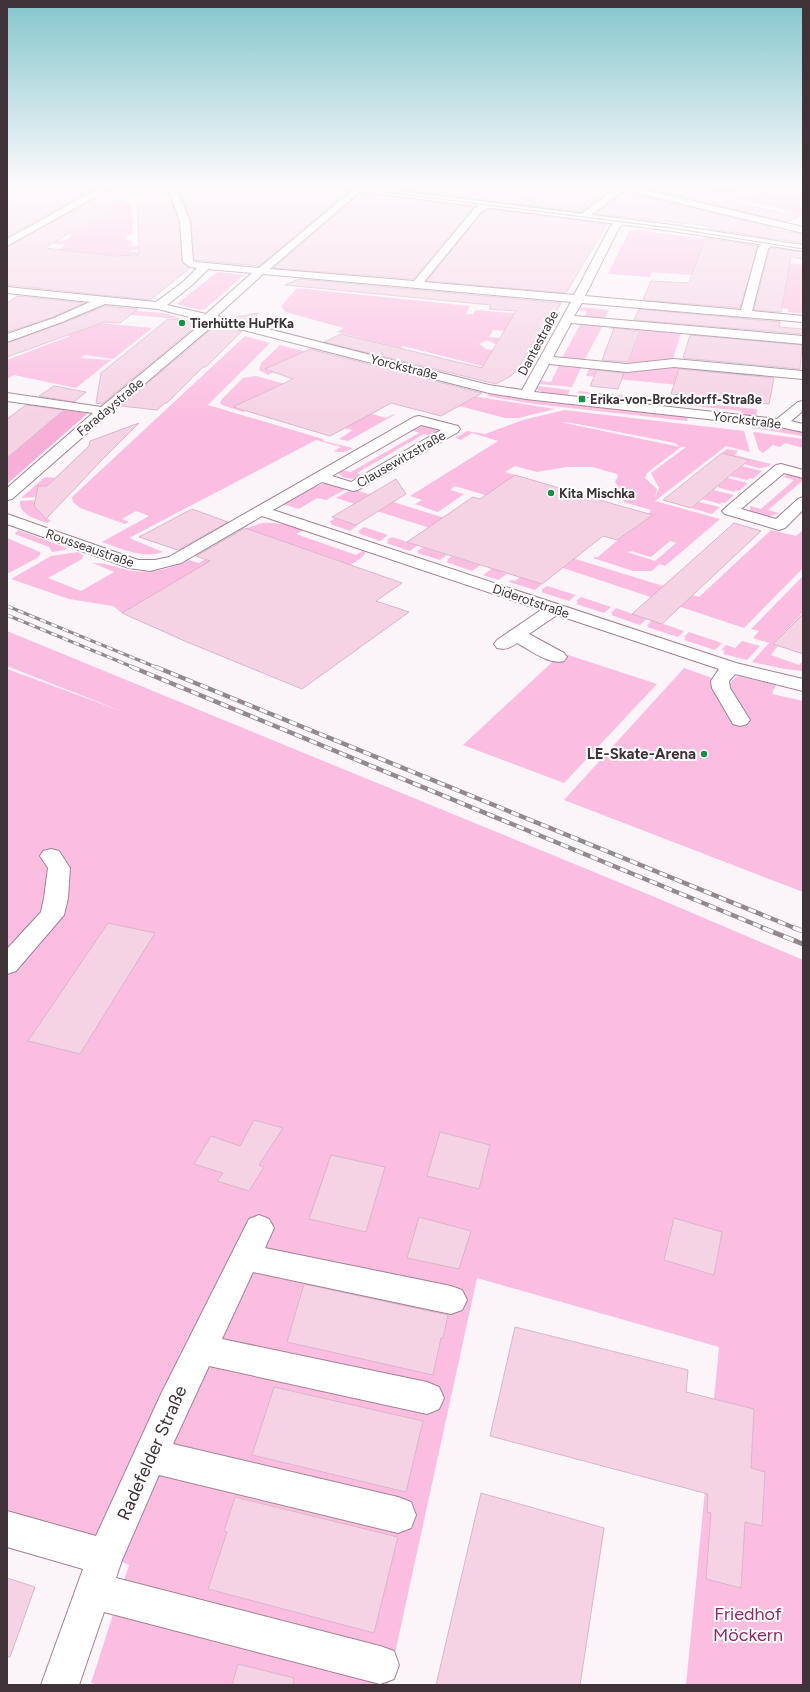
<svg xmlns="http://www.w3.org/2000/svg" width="810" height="1692" font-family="Figtree,sans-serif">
<rect width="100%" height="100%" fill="#fbf4f8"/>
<!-- green -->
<g fill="#fbbee0" fill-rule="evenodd">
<path d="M7,183h44l-18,10 5,3 -31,-2z"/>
<path d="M682,183l42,8 23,3 -17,-4 9,-1 21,5 5,-2 9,2 4,-1 -7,-2 18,-5 -12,-3h13l13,3v32l-4,-1 3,-1 -17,-4 2,-1 -4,-1 1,-1 -44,-8 9,-3z"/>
<path d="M115,202l15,1 3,19 -1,13h-5l-1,5h6v6h6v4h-9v2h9v3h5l-136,18 47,-21 12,-7 -18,-2 3,-3 12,1 9,-5 -3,-1 45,-27 -6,-1z"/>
<path d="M640,230l119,17 -1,5 -11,-1 -4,20 9,1v2l-11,-1 -12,5 -77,-6 -2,5 -42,-3 21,-43z"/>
<path d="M790,263l13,2v49l-15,-2v-3l-6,-1z"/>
<path d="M219,272l25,3 -39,34 -5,1 -23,-6 39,-31z"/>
<path d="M297,288l173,18 -4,8h7l3,-4 46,4 37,-3 -5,9 -16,-2 -30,13 -15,-1 -4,7 11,1 -1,8 -12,-6 -8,4 7,5 7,1 -4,20 -8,-2 1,-2 -79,-20 -3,2 -63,-16 7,-4 -59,-16 -4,-6z"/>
<path d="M580,307l29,3 -5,10 -21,-1 4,-8 -9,-1z"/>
<path d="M96,308l67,5 25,7 -98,-9z"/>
<path d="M79,321l73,7 -39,31 -28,-4 -4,3 30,2 -35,28 -62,-13 -7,4v-19l63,-24 -20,-6 -12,4 -7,-2 16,-6 24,8 -22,-8 5,-2 20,1z"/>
<path d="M582,321l21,4 -19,36 -23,-1z"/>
<path d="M612,324l70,6 -10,32 -45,4 15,-38 -26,-2 -2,3h-5z"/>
<path d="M245,336l25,7 -62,62 115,34 1,1 -1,1 30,7c-7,4 -11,5 -19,3l7,-4 -25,-7 -187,98 34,14c-21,7 -40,-3 -61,-10l47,-26 -13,-5 -14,8 7,3 -4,2 -45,-16 -7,-6 -1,-5z"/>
<path d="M280,345l199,52 76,12 -36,9h-14l-220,-58 -19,9 9,3 -7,3 -9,-5 2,-7z"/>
<path d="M560,363l22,3 -10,21 -33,-3 2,-3 10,1z"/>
<path d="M668,365l79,7 -2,16 26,6 -185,-18 4,-10z"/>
<path d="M256,376l123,34 -7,4 14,4 8,-4h2l-48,27 -9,-2 14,-9 -119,-23 12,4 -3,1 -21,-7 -2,-2 2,-4 21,-21z"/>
<path d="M538,386l32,4 -3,7 -22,-3 -8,-5z"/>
<path d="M579,391l178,18 -1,8 -15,-2v-4l-164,-18z"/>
<path d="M492,392l196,25 -1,4 -153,-17 -47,-8z"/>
<path d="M564,410l180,21 6,21 -24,-6 -71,55 65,18 -55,47 -6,-2 -7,7h-19l-40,-13 2,-1h3l21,-18 33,-24 -4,-1 3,-4 -28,-8 2,-5 -10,-15 3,-6 -1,-2 -25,-7h-25l-30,5 -22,-6 -10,6 10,3 -17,24 -43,-13 -5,4 14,4 -26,18 -23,-8 7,-4 -12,-4 88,-55 -26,-8 -11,7 -6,-2 12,-7 18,3 38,-14zM560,422l12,1 103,20 5,4zM681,447h5l-35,26 8,15 -4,10 2,-9 -12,-11 2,-5zM670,541l6,2 -21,18 -28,-9 4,-1 20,6z"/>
<path d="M755,424l48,8v4l-50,-8z"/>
<path d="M422,426l14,2 2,4 -6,4 -8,-2 -67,39 7,3c-8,4 -18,4 -25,-2l3,-4 9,2 68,-39 -7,-3z"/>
<path d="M753,432l50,7v9l-18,-5 -5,4 -7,-2 -10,8 -4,-3z"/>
<path d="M727,449l11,2 -4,4 37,9c-8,7 -16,3 -27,0l5,-4 -27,-7z"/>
<path d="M742,466l20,5 -9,8 -3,-1 -3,2 -17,-4z"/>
<path d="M788,474l15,1v7h-2l-33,28 11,3c-10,5 -19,4 -29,-2v-5l11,3 33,-29 -11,-3z"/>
<path d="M45,477l10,1 -8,8 -9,1 2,2 -5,8 -14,1z"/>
<path d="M728,478l20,5 -9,8 -3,-1 -2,2 -17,-5z"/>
<path d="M323,484h11l14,4 -22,12 -9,-2 -18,11 -16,-5 25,-16z"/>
<path d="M352,489l153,48 6,28 -9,7 5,2 -9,6 -15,-5 24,-17 -5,-7 -166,-53z"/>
<path d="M713,490l21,5 -9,8 -3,-1 -2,2 -18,-5z"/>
<path d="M36,500l7,16 8,5 -4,2c-11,-4 -28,-8 -27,-22z"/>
<path d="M699,502l21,5 -8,7 -21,-6z"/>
<path d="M335,518l23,7 -8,6 -20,-7 2,-1 -3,-1z"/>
<path d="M262,523c15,-1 27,2 42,7l-8,4 60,21 8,-5 1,4 -4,4 -20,13 -1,-10 -81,-28 -137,80 -9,-7 -44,-7 -58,-20 40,-23 27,-4 5,3 -1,4 -34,19 33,13 33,-19 -21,-9c12,0 20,3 31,6 21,6 45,1 64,-9l11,3 48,-28 -9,-4z"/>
<path d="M364,527l24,8 -8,6 -22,-8 2,-1 -2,-1z"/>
<path d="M18,530l49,18 -2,2 -13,2 -3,-5 -32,-12 -2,-1z"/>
<path d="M771,530l25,6 7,-6v38l-59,60 -205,-68 30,-3 130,40z"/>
<path d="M392,537l26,8 -8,6 -24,-8 3,-2 -2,-1z"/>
<path d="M7,538l33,14v3l-3,3 -28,15 -2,-1z"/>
<path d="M423,547l24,8 -7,5 -23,-7 2,-1 -2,-1z"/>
<path d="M452,556l28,9 -8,6 -26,-9 2,-1 -1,-1z"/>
<path d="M803,576v36l-30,32 5,2 -7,9 28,10 4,-4v10l-18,-2 -33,-7 17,-19 -16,-5 6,-7 -8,-2z"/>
<path d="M521,577l21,7 -7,6 -26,-8 2,-2 4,1z"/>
<path d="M547,586l29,9 -7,6 -28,-9 2,-1 -2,-1z"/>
<path d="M581,597l30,10 -7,6 -28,-9 2,-2 -2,-1z"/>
<path d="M616,608l31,11 -7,6 -29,-10 2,-1 -2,-1z"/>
<path d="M652,620l32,11 -6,6 -31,-10 2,-1 -2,-1z"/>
<path d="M7,631l643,264 153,65v725h-117l33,-338 -242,-69 -89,407h-288l-9,-2 38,-118 -92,-40 -30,-9v-847l117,43 -117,-46z"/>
<path d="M689,632l33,11 -7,7 -31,-10 2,-2 -2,-1z"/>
<path d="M742,641l18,5 -13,14 -24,-6 2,-3 -4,-1 5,-5 9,3z"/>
<path d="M562,653l95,31 -93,99 -101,-38z"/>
<path d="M684,668l45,16 8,-8 39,9 -4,9 31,7v191l-239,-92z"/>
</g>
<!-- forest -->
<path fill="#f7aed7" d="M64,410l24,3 -81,71v-26z"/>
<!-- building -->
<g fill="#f5d2e4" stroke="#d9b7c9" fill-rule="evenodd">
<path d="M51,183h54l-98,54v-43l22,1z"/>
<path d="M176,183h100l73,8 -90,75 -65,-6 -3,-39z"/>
<path d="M380,183h222l2,3 9,3 -32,23 -205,-26z"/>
<path d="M624,183h77l5,5 15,3 33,-3 5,-2 2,-3h17l1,5 -47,14 67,15 -12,5 -148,-35 -2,-3z"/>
<path d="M118,186l49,3 12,33 3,40 8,6 -40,32 -143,-15v-38zM137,192l2,63 -26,1 -68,-8z"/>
<path d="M361,193l113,14 -61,72 -139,-11z"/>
<path d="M623,193h5l144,34 -6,2 37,5v9l-94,-14 1,-3 -115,-12z"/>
<path d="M490,209l117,15 -41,69 -139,-12 55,-68z"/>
<path d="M705,238l53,8 -18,62 -97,-8 8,-19 38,2z"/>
<path d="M771,248l32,4v7l-12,-2 -10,55 -27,-2 15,-60z"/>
<path d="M299,279l262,24 -8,14h-4l-32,53 -6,6 -15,8 -172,-42 17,-8 141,34 34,-57 -27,-2 2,-4 -206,-20z"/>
<path d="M18,296l66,7 -31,14 -46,15v-29z"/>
<path d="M105,306l33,3 -18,14 -16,-1 -97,35v-14l56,-20z"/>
<path d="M639,309l141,13 -1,5 24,2v5l-169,-14z"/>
<path d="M259,313l-9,10 -20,-5z"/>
<path d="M168,319l33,3 -99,82 -6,-1 5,-30z"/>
<path d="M216,325l26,6 -36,36h-3l-36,36h-2l-8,7 -36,-4z"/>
<path d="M614,328l26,3 -12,31 -26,-2z"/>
<path d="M690,335l112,10 -2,24 -117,-11z"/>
<path d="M310,349l172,44 -41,23 -50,-13 -61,33 -97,-29 60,-28 -28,-10z"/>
<path d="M679,369l95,9 -5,26 -98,-10z"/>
<path d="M597,370l27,3 -6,16 -28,-3z"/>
<path d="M54,386l32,6 -12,10 -35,-6z"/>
<path d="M26,405l38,5 -57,48v-39z"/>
<path d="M139,423l-38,38 -55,58 -12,-13 4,-20h9l42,-40 1,-5z"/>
<path d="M722,453l27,7 -58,48 -28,-8z"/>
<path d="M515,475l102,30 36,10 -36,25 -14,-4 -61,48 -135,-42 66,-45 7,2z"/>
<path d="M396,479l10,15 -50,31 -24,-8z"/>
<path d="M192,509l36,13 -50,28 -39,-13z"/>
<path d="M734,523l27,8 -99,93 -30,-10z"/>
<path d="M245,528l157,55 -26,18 33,11 -107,77 -115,-47 -65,-29 88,-52 -14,-5z"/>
<path d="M803,614v40l-30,-10z"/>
<path d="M108,923l47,10 -75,121 -52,-13z"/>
<path d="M254,1120l29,8 -24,37 5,2 -15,24 -32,-10 6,-8 -29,-9 17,-28 29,10z"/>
<path d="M440,1132l50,13 -11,44 -52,-13z"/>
<path d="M331,1155l54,12 -19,65 -57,-13z"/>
<path d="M419,1217l52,14 -12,38 -52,-11z"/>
<path d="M674,1218l48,14 -8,43 -50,-15z"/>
<path d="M304,1284l144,31 -5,23h-2l-8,37 -146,-33z"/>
<path d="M515,1327l173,43 -2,22 68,17 -3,59 14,4 -3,54 -17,-4 -4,66 -35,-9 5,-66 -4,-1 1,-18 -218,-58z"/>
<path d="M274,1387l149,34 -17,71 -154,-37z"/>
<path d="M481,1493l123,35 -24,157h-144z"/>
<path d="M235,1497l163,40 -24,96 -166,-44 19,-57 -3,-1z"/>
<path d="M7,1578l28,9 -25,70h-3z"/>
<path d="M238,1664l56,14 -1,7h-61z"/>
</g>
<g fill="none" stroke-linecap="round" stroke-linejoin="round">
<!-- minor-tunnel -->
<path stroke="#d5cdd2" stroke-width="10" stroke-dasharray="10 5" stroke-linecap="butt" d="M527,204l7,-5"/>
<!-- minor casing -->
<g stroke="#a18293" stroke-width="2">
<g id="minor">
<path d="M108,183l67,1 15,38 3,39 3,1 63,6 102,-85h9l-100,86 144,12 61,-73 15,-6 5,3 -14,7 -57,70 150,13 36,-68 8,-8 3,-1 5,3 -7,7 -34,68 156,14 17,-62 7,-7h8l1,2 -6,6 -16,62 51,5v6l-221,-19 -8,13 229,20v8l-232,-21 -18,34 74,7 47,-5 129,12v8l-129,-12 -47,5 -78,-8 -15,28 243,27 21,-17 5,-1v10l-12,10 12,3v8l-23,-5 -254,-28 -37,-6 -273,-70 -107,91 -97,85 -5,1v-12l86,-75 -86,-12v-8l94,14 104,-86 -47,-12 -53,-5 -43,18 -55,20v-8l47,-16 36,-16 -83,-9v-6l149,15 27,-20 14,-14 -7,-1 -7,-5 -3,-40 -12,-34 -50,-4 -111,62v-7zM208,269l44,4 -46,41 -39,-9 24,-19zM263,274l308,28 -49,88 -33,-5 -272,-69z"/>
<path d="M603,183l34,2 1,3 165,39v6l-175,-42 -6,1 -35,26h-6l-2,-2 2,-2 35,-26 -12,-3z"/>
<path d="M702,183l29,1 29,-1 -1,2c-13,3 -48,9 -57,-2z"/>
<path d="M419,416l39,10 2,3 -2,3 -100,58 -5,1 -31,-9 -49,28 463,153 67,16v12l-68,-17 -6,7 1,7 20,32 -3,4 -7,2 -7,-2 -21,-36 -1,-7 8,-12 -162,-54 -28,19 35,19 3,4 -3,4c-15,4 -34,-11 -47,-18 -7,5 -12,7 -20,5l-3,-4 3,-4 44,-30 -279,-94 -81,47 -31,8 -21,-3 -122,-44v-10l131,46h17l14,-3 245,-140zM421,425l20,5 -90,52 -19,-6z"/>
<path d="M781,464l22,6v8l-19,-5 -43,36 35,10 22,-20 5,-2v13l-18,18 -6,2 -54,-16 -3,-3 3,-3 51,-43z"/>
<path d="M51,849l8,2 11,17 -2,30 -4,17 -48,56 -9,3v-25l34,-37 3,-14 4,-30 -8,-12 3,-5z"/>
<path d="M259,1215l10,4 5,9 -9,20 186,38 11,4 5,10 -5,10 -11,4 -198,-42 -31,67 205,43 12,5 5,11 -5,11 -12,5 -218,-48 -36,78 225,53 13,5 5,13 -5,13 -13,5 -239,-58 -37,85 -6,18 264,68 14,5 5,14 -5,14 -14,5 -276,-72 -25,73h-38l42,-116 -76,-22v-36l89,25 65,-142 88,-175z"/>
</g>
</g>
<!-- major casing -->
<g stroke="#a18293" stroke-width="2">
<path id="major" d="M315,183h23l334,42 131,20v6l-131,-20 -353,-45z"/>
</g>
<!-- minor -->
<use href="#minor" fill="#fff" fill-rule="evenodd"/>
<!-- major -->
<use href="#major" fill="#fff" fill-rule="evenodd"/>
<!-- tram -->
<path stroke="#92888d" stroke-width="1" d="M313,183l358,45 132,21"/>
<!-- rail-far2 casing -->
<g stroke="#92888d" stroke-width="3">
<g id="rail-far2">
<path d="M7,606l151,62"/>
<path d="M7,615l128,53"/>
</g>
</g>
<!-- rail-far1 casing -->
<g stroke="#92888d" stroke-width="4.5">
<g id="rail-far1">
<path d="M132,667l634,262"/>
<path d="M156,667l641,262"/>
</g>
</g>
<!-- rail casing -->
<g stroke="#92888d" stroke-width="5">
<g id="rail">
<path d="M763,928l40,16"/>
<path d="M794,928l9,3"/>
</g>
</g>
<!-- rail-far2 -->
<use href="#rail-far2" stroke="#fff" stroke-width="2" stroke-dasharray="6" stroke-linecap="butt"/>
<!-- rail-far1 -->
<use href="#rail-far1" stroke="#fff" stroke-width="3" stroke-dasharray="8" stroke-linecap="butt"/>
<!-- rail -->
<use href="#rail" stroke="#fff" stroke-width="3.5" stroke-dasharray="11" stroke-linecap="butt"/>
</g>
<!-- sky -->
<linearGradient id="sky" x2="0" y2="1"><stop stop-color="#83c6cc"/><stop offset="0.44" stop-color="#fdfafc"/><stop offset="1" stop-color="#fdfafc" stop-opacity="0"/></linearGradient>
<rect width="810" height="420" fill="url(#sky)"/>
<!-- markers -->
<g fill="#1a8f49" stroke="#fff" stroke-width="1.5">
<circle cx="182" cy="323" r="4"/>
<rect x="578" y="395" width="8" height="8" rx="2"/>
<circle cx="551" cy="493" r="4"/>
<circle cx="704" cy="754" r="4"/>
</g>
<g text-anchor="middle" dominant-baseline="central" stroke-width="4" stroke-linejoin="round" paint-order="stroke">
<!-- far-poi labels -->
<g font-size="13" font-weight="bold" fill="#3f3239" stroke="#fff" text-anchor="start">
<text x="190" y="323">Tierhütte HuPfKa</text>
<text x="590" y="399">Erika-von-Brockdorff-Straße</text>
<text x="559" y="493">Kita Mischka</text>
</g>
<!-- far-street labels -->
<g font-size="13" fill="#3f3239" stroke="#fff">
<text transform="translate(538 343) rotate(-62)">Dantestraße</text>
<text transform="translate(404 367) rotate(14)">Yorckstraße</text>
<text transform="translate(110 407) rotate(-40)">Faradaystraße</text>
<text transform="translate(747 420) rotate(7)">Yorckstraße</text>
<text transform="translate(401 459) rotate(-30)">Clausewitzstraße</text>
<text transform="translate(90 548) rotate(19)">Rousseaustraße</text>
<text transform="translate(531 601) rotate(19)">Diderotstraße</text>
</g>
<!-- poi labels -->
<g font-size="15" font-weight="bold" fill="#3f3239" stroke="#fff" text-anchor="end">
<text x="696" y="754">LE-Skate-Arena</text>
</g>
<!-- near-street labels -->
<g font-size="18" fill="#3f3239" stroke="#fff">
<text transform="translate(152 1453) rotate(-66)">Radefelder Straße</text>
</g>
<!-- near-park labels -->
<g font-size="18" fill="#8e286a" stroke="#fff">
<text x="748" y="1614">Friedhof<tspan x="748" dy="21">Möckern</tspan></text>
</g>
</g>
<!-- border -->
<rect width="810" height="1692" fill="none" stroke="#3f3239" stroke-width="16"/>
</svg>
